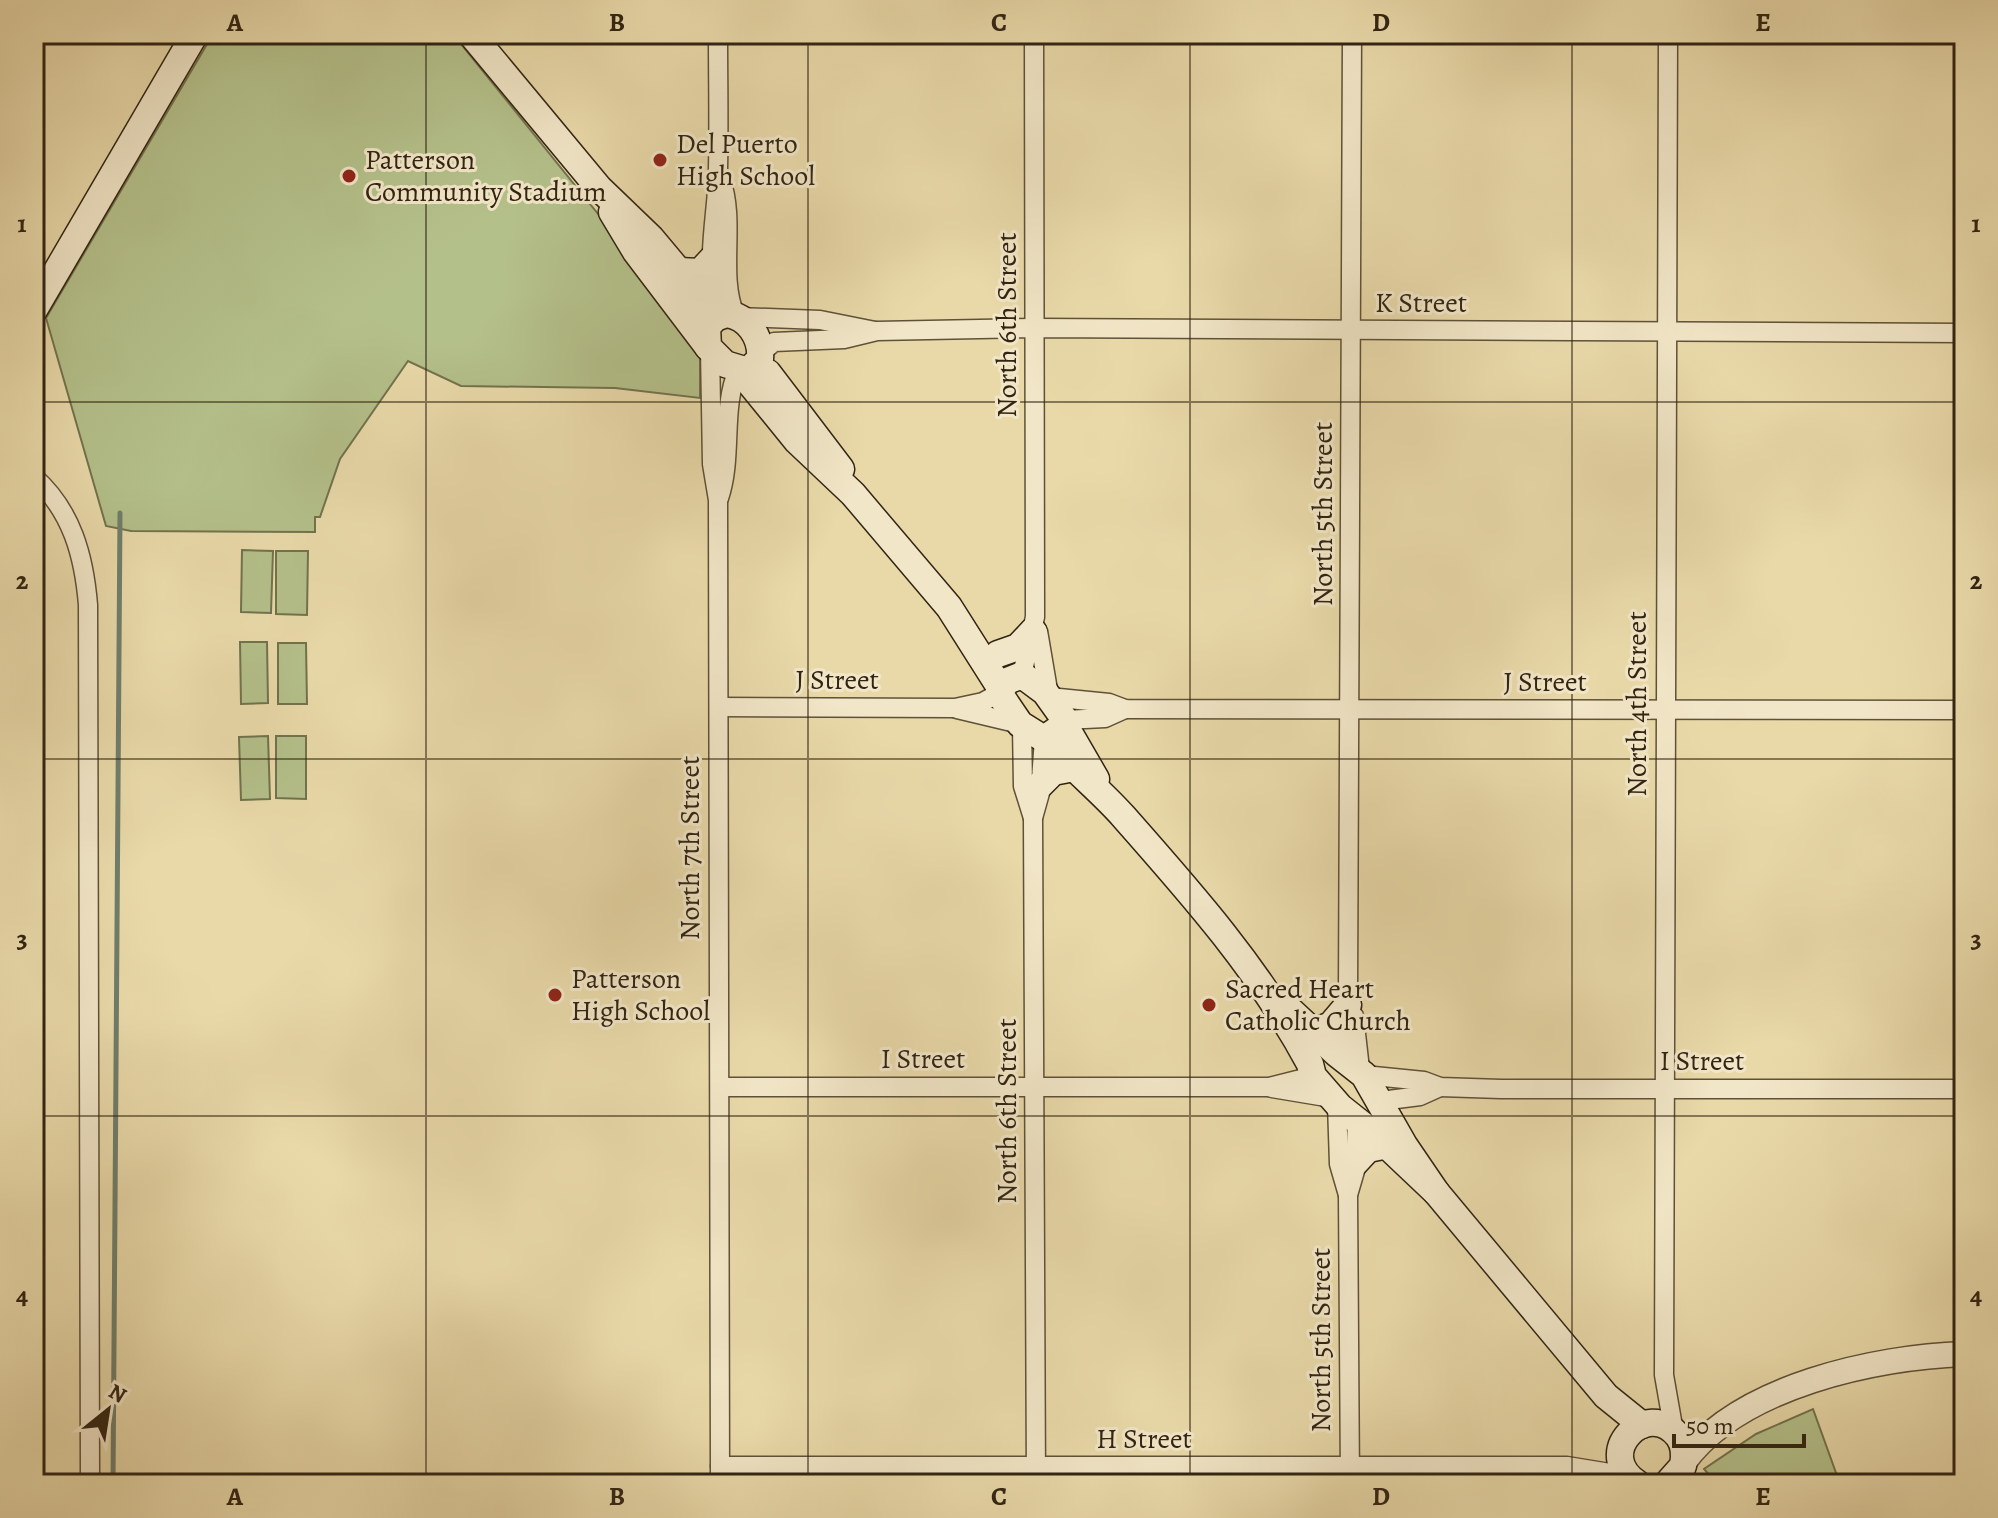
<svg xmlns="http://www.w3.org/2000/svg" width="1998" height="1518" font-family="Alegreya,serif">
<rect width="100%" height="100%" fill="#e9d9a9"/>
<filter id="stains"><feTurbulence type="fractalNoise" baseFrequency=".0025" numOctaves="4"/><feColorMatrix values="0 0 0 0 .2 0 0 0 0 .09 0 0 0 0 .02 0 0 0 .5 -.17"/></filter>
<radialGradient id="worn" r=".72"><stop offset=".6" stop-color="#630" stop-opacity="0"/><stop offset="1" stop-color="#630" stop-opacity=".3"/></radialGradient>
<!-- green -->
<g fill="#b4c08a" stroke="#72724e" stroke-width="2">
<path d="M213,34h240l237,294 10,22v48l-85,-10 -154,-2 -53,-25 -68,98 -20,58h-5v15l-184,-1 -25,-5 -60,-208z"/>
<path d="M242,550l31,1 -2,62 -30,-1z"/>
<path d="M276,551h32l-1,64 -31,-1z"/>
<path d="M240,642h27l1,61 -27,1z"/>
<path d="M278,643h28l1,61h-29z"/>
<path d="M268,736l2,63 -29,1 -2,-63z"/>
<path d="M276,736h30v63l-30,-1z"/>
<path d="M1813,1409l27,75h-123l-13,-15 52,-35z"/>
</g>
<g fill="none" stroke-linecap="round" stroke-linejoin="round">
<!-- stream -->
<path stroke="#6f7e6b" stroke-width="5" d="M113,1484l7,-971"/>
<!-- minor casing -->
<g stroke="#5f5138" stroke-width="21">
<g id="minor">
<path d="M718,34c0,45 1,90 0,135 0,47 -16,100 3,146"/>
<path d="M1668,34l-4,1341 10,57"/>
<path d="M721,180c15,43 -3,94 14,135"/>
<path d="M739,317l81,3 55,11"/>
<path d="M710,349l2,115 6,36 2,984"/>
<path d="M761,353l13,-11 70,-3 33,-8 158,-3 929,5"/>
<path d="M34,477c38,34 50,79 54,128l2,879"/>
<path d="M719,498c14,-41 2,-89 19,-128"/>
<path d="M1038,631l11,65"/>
<path d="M1022,675l13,-58 -1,-583"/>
<path d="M1049,697l60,6 16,6 839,1"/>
<path d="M720,707l235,1 28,-6 16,-9"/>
<path d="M957,709l63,15"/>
<path d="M1065,720l40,-2 20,-9"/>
<path d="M1022,726l1,60 10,32"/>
<path d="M1354,1016l6,53"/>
<path d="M1343,1056l5,-62 4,-960"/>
<path d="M1364,1075l60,6 16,6 61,2h463"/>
<path d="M720,1087h549l44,-11"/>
<path d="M1272,1088l60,10"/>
<path d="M1381,1101l39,-5 20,-9"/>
<path d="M1337,1104l2,60 9,31"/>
<path d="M720,1466h847l61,10"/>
<path d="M1036,1484l-3,-666 7,-25 4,-54"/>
<path d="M1350,1484l-2,-289 7,-24 2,-52"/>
</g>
</g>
<!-- tertiary casing -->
<g stroke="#5f5138" stroke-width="27">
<path id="tertiary" d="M1684,1462c55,-76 192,-105 280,-108"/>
</g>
<!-- secondary casing -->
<g stroke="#312413" stroke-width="29">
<g id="secondary">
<path d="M471,34l128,154 52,50 66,79"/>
<path d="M612,212l24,40 72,95"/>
<path d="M679,271l21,1 13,-14"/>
<path d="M34,310l161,-276"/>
<path d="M726,314c22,2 36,24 34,45l-12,12 -23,-7 -17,-17 -1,-20 8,-9z"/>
<path d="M740,371l57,70 56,53 96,113 52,82"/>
<path d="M768,373l73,96"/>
<path d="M998,654l20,-7 15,-16"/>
<path d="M1022,675l23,17 20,28 -4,7 -17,12 -24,-15 -21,-31 8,-12z"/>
<path d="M1063,722l33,57"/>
<path d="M1047,738c23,29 52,51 76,78 69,78 138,156 187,248l3,12 27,31 39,31 57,54"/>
<path d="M1040,785l13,-13 21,-4"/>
<path d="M1291,1011l45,42 28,22 40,70 32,47 170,204 36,29"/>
<path d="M1313,1032l18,-7 17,-20"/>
<path d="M1355,1163l13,-14 20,-4"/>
<path d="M1638,1484c-47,-30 9,-87 40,-48 7,9 7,19 5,30l-16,18"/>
</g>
</g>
<!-- minor -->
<use href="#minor" stroke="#f1e6c7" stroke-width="18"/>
<!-- tertiary -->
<use href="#tertiary" stroke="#f1e6c7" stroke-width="24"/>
<!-- secondary -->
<use href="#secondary" stroke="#f1e6c7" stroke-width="26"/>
</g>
<!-- grid -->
<path fill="none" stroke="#312413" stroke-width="2" stroke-opacity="0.55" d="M426,34v1450M808,34v1450M1190,34v1450M1572,34v1450M34,402h1930M34,759h1930M34,1116h1930"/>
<!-- markers -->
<g fill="#8f2418" stroke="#f1e6c7" stroke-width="3">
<circle cx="660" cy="160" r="8"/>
<circle cx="349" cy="176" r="8"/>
<circle cx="555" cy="995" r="8"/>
<circle cx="1209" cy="1005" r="8"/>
</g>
<g text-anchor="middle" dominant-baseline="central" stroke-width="6" stroke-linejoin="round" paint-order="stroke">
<!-- poi labels -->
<g font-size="28" fill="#312413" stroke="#f1e6c7" text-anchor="start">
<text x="676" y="144">Del Puerto<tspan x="676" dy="32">High School</tspan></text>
<text x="365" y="160">Patterson<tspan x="365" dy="32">Community Stadium</tspan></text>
<text x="571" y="979">Patterson<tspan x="571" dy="32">High School</tspan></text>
<text x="1225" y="989">Sacred Heart<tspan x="1225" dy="32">Catholic Church</tspan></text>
</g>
<!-- street labels -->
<g font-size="28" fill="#312413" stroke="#f1e6c7">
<text x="1421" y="303">K Street</text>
<text transform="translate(1007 325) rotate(-90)">North 6th Street</text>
<text transform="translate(1323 514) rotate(-90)">North 5th Street</text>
<text x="837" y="680">J Street</text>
<text x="1545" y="682">J Street</text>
<text transform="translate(1637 704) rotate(-90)">North 4th Street</text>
<text transform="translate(690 848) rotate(-90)">North 7th Street</text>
<text x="923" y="1059">I Street</text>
<text x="1702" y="1061">I Street</text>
<text transform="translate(1007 1111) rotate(-90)">North 6th Street</text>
<text transform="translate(1321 1340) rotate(-90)">North 5th Street</text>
<text x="1144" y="1439">H Street</text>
</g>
</g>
<!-- margin -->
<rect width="1998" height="1518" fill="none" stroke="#e9d9a9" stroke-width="88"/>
<!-- north arrow -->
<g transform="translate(108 1410) rotate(30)" stroke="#f1e6c7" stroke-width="6" paint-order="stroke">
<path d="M0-6L14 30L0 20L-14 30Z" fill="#312413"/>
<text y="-12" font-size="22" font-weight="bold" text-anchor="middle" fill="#312413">N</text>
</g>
<!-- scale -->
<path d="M1674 1434v12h130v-12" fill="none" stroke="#312413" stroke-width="4"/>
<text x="1686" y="1434" font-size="24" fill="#312413" stroke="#f1e6c7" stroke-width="6" paint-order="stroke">50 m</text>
<rect x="44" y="44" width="1910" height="1430" fill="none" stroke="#312413" stroke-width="3"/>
<g font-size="26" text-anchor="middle" font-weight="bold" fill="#312413">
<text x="235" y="31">A</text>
<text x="617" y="31">B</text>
<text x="999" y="31">C</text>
<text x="1381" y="31">D</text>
<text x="1763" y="31">E</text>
<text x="22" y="232">1</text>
<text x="1976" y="232">1</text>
<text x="22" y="589">2</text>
<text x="1976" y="589">2</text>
<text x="22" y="947">3</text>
<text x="1976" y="947">3</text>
<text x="22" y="1304">4</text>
<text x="1976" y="1304">4</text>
<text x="235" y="1505">A</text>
<text x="617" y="1505">B</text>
<text x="999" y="1505">C</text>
<text x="1381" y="1505">D</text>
<text x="1763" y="1505">E</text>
</g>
<rect width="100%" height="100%" filter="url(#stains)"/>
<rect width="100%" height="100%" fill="url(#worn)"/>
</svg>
